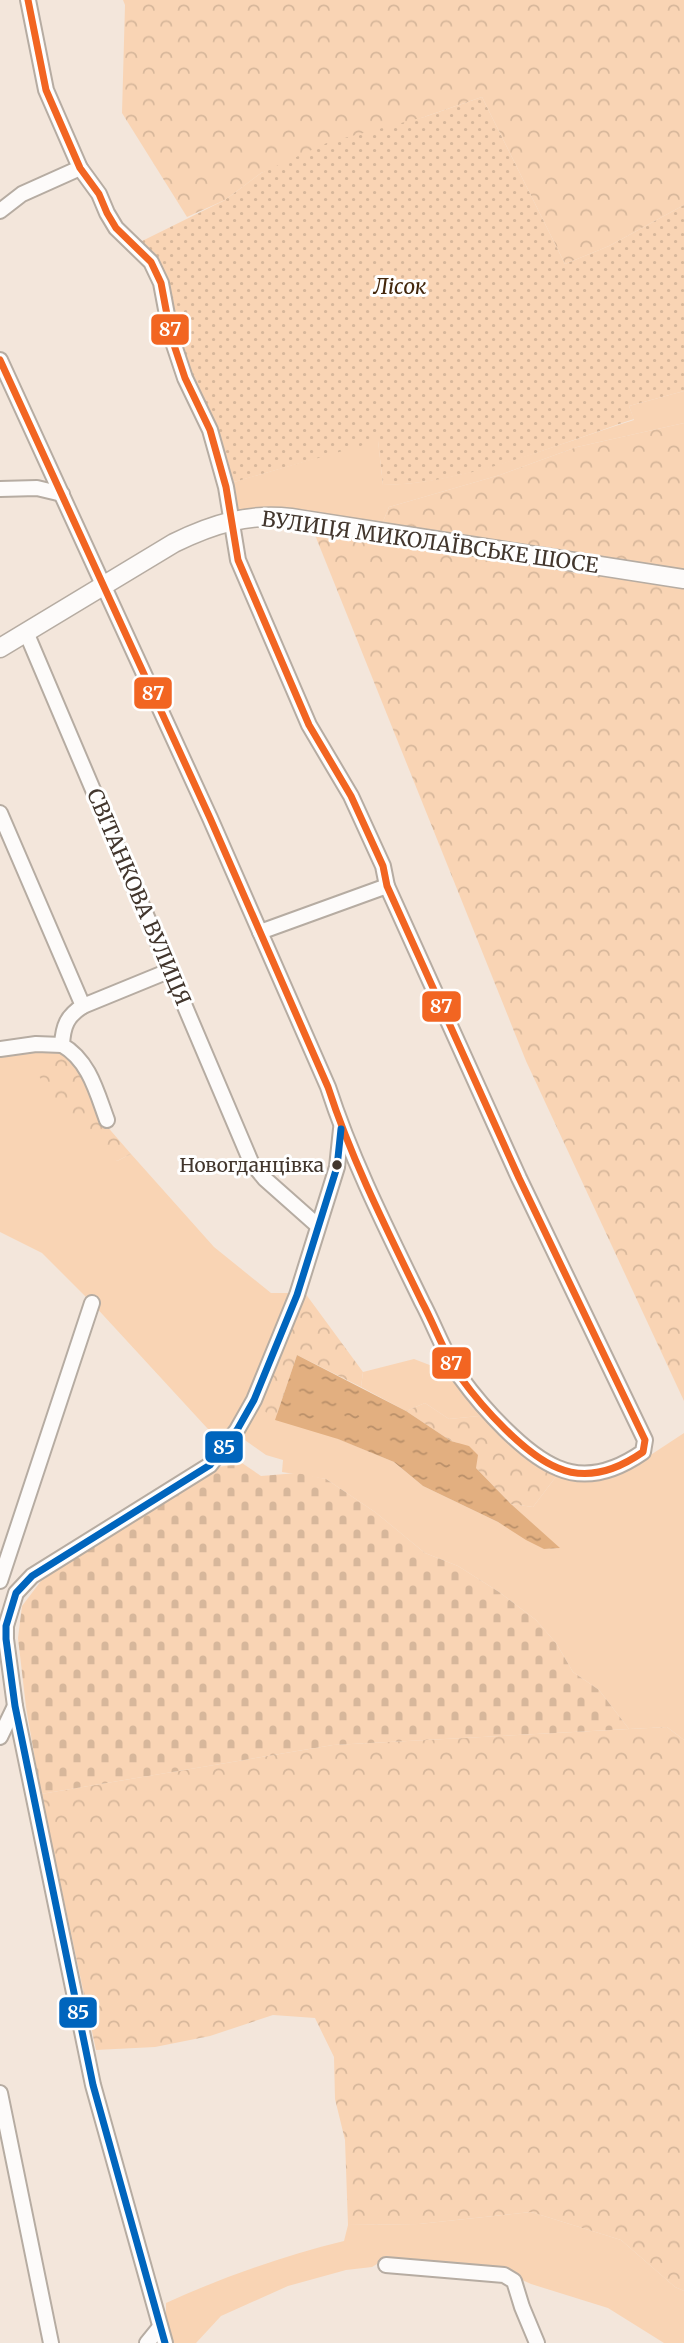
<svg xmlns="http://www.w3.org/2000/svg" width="684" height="2343" font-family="Merriweather,serif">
<defs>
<pattern id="forest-crowns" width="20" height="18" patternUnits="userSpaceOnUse" patternTransform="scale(1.75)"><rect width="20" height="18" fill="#f9d4b4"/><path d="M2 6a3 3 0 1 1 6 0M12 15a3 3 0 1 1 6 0" fill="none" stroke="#d7b79b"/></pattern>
<pattern id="cemetery-stones" width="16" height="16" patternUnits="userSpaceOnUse" patternTransform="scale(1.75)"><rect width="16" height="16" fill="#f9d4b4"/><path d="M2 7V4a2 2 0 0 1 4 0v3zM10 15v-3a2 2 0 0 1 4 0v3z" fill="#d7b79b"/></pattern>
<pattern id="garden-dots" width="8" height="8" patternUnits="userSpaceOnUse" patternTransform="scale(1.75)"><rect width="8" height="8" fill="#f9d4b4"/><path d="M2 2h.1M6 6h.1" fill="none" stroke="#d7b79b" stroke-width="1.8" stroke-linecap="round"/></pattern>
<pattern id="water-ripples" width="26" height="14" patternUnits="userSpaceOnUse" patternTransform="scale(1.75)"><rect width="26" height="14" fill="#e2af80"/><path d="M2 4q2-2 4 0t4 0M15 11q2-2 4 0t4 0" fill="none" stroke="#b98f69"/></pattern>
</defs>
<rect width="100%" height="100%" fill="#f3e6db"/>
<!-- grass -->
<g fill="#f9d4b4">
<path d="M684,391v32l-107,24 -77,28 -111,32 -7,17c-50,-8 -98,-18 -149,-13l1,-29 144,-42 5,45c80,-1 174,-41 251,-65l-5,-14z"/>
<path d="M35,1049l82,112 14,-7 83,93 57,46h21l-43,104 -30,44 -127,-138 -50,-50 -42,-21v-179z"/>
<path d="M414,1359l39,15 36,41 -40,4 -24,-16 -19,8 -45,-24 2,-15z"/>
<path d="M257,1405l137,57 29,24 75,36 47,27 14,-1 -48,-44 22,3 25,-33 85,-14 41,-27v307l-17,-13 -38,2 -30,-39 -26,-18 -17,-29 -20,-23 -37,-28 -41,-26 -33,-13 -50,-41 -49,-33 -44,-7 1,-12 -17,-5 -24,-17z"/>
<path d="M531,2212l90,28 54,47 9,4v52h-20l-56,-35 -77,-24 -26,-12 -123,-11 -10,6 -26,3 -58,16 -67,30 -25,27h-26l-4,-18v-22c57,-26 117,-47 178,-62l4,-16 71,-1z"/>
</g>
<!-- forest -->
<g fill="url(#forest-crowns)">
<path d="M123,0h561v205l-75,41 -44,18 -83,-167 -221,76 -36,27 -38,17 -65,-104 3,-108z"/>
<path d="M684,423v147l-302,-46 7,-17 111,-32 77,-28z"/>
<path d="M313,530l371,58v813l-158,-340z"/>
<path d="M35,1049h24l16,11 30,64 26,30 -14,7 -46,-32 -35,-58z"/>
<path d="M305,1293l58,79 -2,15 -64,-32 -22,65 -18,-15z"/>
<path d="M425,1403l24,16 40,-4 69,59 -25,33 -22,-3 -35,-36 -18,-25 -7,-2 -45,-30z"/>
<path d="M667,1727l17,13v551l-9,-4 -54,-47 -90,-28 -112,12 -71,1 -3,-85 -10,-41 -1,-42 -19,-39 -42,-3 -63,21 -55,11 -59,3 -55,-256 292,-49z"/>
</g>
<!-- cemetery -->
<path fill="url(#cemetery-stones)" d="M242,1463l19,13 36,-3 29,6 49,33 50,41 33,13 41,26 37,28 20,23 17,29 26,18 30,39 -296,16 -292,49 -15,-87 -8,-69 4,-32 22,-29 175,-110z"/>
<!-- garden -->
<path fill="url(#garden-dots)" d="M482,97l83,167 44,-18 75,-41v186l-55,15 5,13c-78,26 -169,65 -251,66l-5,-44 -144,41 -45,-107 -49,-133 85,-42 36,-27 68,-31 95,-25z"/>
<!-- water -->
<path fill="url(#water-ripples)" d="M297,1355l109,56 45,30 18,5 9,9 -2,13 35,36 49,44 -16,1 -18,-9 -28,-18 -75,-36 -29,-24 -56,-23 -63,-19z"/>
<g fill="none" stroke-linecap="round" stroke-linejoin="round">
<!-- minor casing -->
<g stroke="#b6aca2" stroke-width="18">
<g id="minor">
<path d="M0,211l22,-17 58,-26"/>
<path d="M0,360l210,458 118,269c24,74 60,145 94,215 13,24 23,54 39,76 21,29 64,77 97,90 30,13 59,2 85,-16l2,-12 -126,-262 -132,-292 -4,-20 -32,-70 -42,-71 -71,-165 -12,-73 -16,-57 -25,-52 -14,-42 -10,-53 -10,-21 -35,-34 -9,-15 -8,-19 -19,-26 -34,-78 -18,-90"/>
<path d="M0,489l37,-1 25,6"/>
<path d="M26,632l225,530 14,17 53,47"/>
<path d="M0,813l83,193c-16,10 -20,20 -21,39 27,15 35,48 45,75"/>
<path d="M260,932l127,-46"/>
<path d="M83,1006l88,-36"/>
<path d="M0,1049l36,-5 26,1"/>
<path d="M0,1581l92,-278"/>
<path d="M0,1737l15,-31"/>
<path d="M0,2093l51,250"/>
<path d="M386,2265l118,10 10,6 8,26 15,36"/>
<path d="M147,2343l13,-16"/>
<path d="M165,2343l-72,-258 -78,-379 -9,-67v-13l10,-33 16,-17 178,-111 27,-35 17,-30 43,-105 40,-128 4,-38"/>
</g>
</g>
<!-- major casing -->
<g stroke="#b6aca2" stroke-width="21">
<path id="major" d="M0,648l174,-105c39,-19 74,-30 117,-25l393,61"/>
</g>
<!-- minor -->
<use href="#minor" stroke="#fdfbfa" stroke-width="14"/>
<!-- major -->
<use href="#major" stroke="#fdfbfa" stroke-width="18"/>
<!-- bus-1 casing -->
<g stroke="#fff" stroke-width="12">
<path id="bus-1" d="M0,360l210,458 118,269c24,74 60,145 94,215 13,24 23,54 39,76 21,29 64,77 97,90 30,13 59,2 85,-16l2,-12 -126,-262 -132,-292 -4,-20 -32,-70 -42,-71 -71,-165 -12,-73 -16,-57 -25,-52 -14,-42 -10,-53 -10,-21 -35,-34 -9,-15 -8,-19 -19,-26 -34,-78 -18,-90"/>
</g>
<!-- bus-2 casing -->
<g stroke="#fff" stroke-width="12">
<path id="bus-2" d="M165,2343l-72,-258 -78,-379 -9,-67v-13l10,-33 16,-17 178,-111 27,-35 17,-30 43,-105 40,-128 4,-38"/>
</g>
<!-- bus-1 -->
<use href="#bus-1" stroke="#f26522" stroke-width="7"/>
<!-- bus-2 -->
<use href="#bus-2" stroke="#0065bd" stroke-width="7"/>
</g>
<!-- markers -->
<circle fill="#42362d" stroke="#fff" stroke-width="2.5" cx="337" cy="1165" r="6"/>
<g text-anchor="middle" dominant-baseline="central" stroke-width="6" stroke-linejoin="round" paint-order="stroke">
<!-- bus labels -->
<g font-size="19" fill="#42362d" stroke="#fff" text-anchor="end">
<text x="324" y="1165">Новогданцівка</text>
</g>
<!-- park labels -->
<g font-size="21" font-style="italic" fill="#43270c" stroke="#fff">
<text x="400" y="286">Лісок</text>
</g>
<!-- street labels -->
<g font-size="21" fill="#42362d" stroke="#fff">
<text transform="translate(430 542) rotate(8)">ВУЛИЦЯ МИКОЛАЇВСЬКЕ ШОСЕ</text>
<text transform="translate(139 897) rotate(67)">СВІТАНКОВА ВУЛИЦЯ</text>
</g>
</g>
<g stroke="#fff" stroke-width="2.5">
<rect x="150" y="313" width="40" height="33" rx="7" fill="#f26522"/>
<rect x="133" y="676" width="40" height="34" rx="7" fill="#f26522"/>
<rect x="421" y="990" width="41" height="33" rx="7" fill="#f26522"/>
<rect x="431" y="1346" width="41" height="34" rx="7" fill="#f26522"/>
<rect x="204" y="1430" width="40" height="34" rx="7" fill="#0065bd"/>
<rect x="58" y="1996" width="40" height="33" rx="7" fill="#0065bd"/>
</g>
<g font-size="19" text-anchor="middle" font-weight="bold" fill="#fff">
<text x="170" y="336">87</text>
<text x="153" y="700">87</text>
<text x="441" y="1013">87</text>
<text x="451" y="1370">87</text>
<text x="224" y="1454">85</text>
<text x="78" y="2019">85</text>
</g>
</svg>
